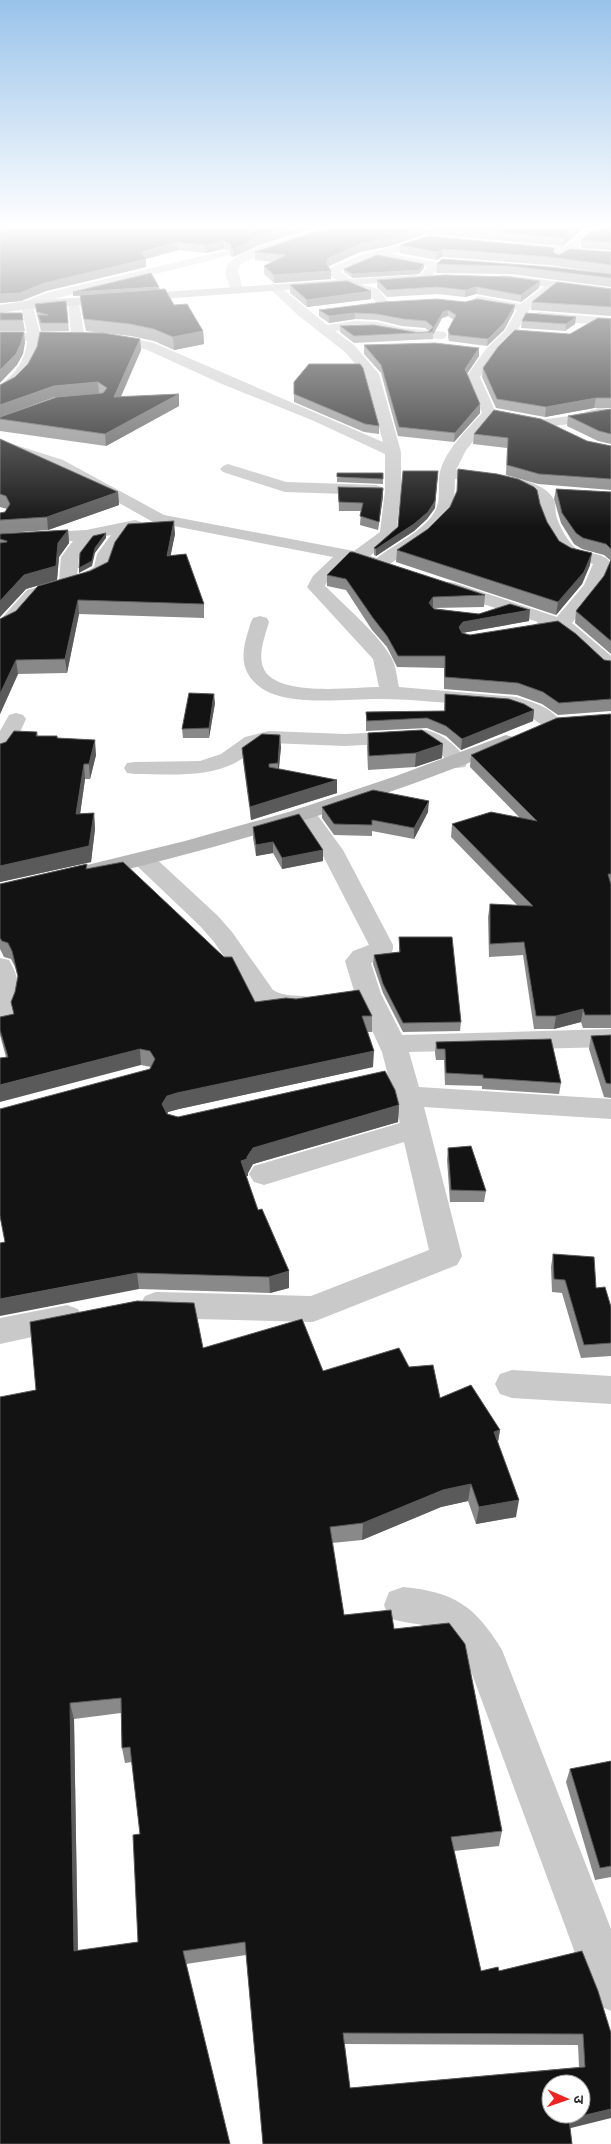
<svg xmlns="http://www.w3.org/2000/svg" width="611" height="2144" font-family="Barlow,'Noto Sans Devanagari',sans-serif">
<rect width="100%" height="100%" fill="#fff"/>
<g fill="none" stroke-linecap="round" stroke-linejoin="round">
<!-- street -->
<g fill="#c9c9c9" fill-rule="evenodd">
<path d="M330,227h18l-77,24 -27,11 -5,4 -1,5 5,19 -6,4 -6,-4c-3,-8 -8,-18 -3,-26 10,-16 82,-32 102,-37z"/>
<path d="M592,227h15l-14,7 -16,14 34,4v6l-41,-4 -11,7 -6,-3 5,-5 -41,-4 -5,-3 5,-3 48,4 20,-17z"/>
<path d="M431,236l10,1 1,2 -1,2 -18,3 -32,10 49,9 2,2 -15,15h-8l-2,-2 11,-11 -50,-9 -38,13 14,11 24,7 11,14 -2,3h-8l-9,-11 -24,-9 -17,-11 1,-7 28,-12z"/>
<path d="M224,251l4,1 2,2 -2,2 -174,43 -21,8 7,26h31l-3,-31 6,-4 4,1 6,34 47,5 23,5 229,99 -18,-67 -20,-23 -46,-36 -30,-28 6,-4 4,2 48,39 28,-4 22,1 25,6 43,4 2,3 -2,3 -4,1 -39,-3 -25,-6 -22,-1 -20,2 20,15 24,28 22,78v39l-5,43 -26,22 7,2c18,-14 45,-26 57,-45 8,-12 3,-29 6,-41 6,-23 27,-42 42,-59l-16,-36 20,-28 19,-18 12,-21 -39,-6 -6,-4 6,-4 43,8 29,-22h8l2,2 -2,2 -27,21 -17,29 -18,19 -16,22 16,36 -30,37 -10,20c24,2 87,6 98,30 2,5 1,10 2,15 3,11 10,23 17,31 10,10 29,4 38,17l-10,23 -29,37 39,33v16l-7,-2 -28,-26 -19,-14 -15,3 -7,-2 -2,-4 5,-5 -95,-31 -3,-4 3,-4 6,-1 6,1 102,34 27,-32 9,-21c-9,-4 -19,-3 -27,-7 -18,-11 -24,-37 -28,-56 -16,-18 -59,-19 -83,-22l-1,25 -6,13 -20,20 -38,27 -2,5 -6,1 -33,-9 -22,21 -2,4c20,20 53,48 66,71 5,8 6,21 8,30l117,10c17,5 35,10 45,25l-3,4c-17,5 -25,-11 -40,-16 -24,-8 -58,-6 -83,-8 -19,-2 -38,-3 -57,-3 -32,0 -92,8 -118,-12 -24,-18 -17,-40 -9,-65l2,-4 7,-2 7,2 2,4c-4,14 -11,31 -6,45 11,31 90,20 116,20l-6,-28 -66,-72 6,-11 20,-19 -180,-35 -100,-56 -53,-17v-9l63,20 101,55 190,36 26,-19 5,-41v-37l-71,-33 -92,-37 -77,-35 -56,-8h-49c-1,21 -18,49 -40,54v-10c15,-11 26,-25 27,-44h-27v-8h27l-5,-24 1,-7 23,-9z"/>
<path d="M538,312l73,6v8l-77,-7 -2,-3z"/>
<path d="M599,408l12,1v8l-11,-1 -22,7 -33,4 -5,-1 -2,-3 2,-3 36,-5z"/>
<path d="M228,464l58,18 90,3 6,2 2,3 -2,3 -6,2 -91,-3 -62,-20 -3,-3 3,-3z"/>
<path d="M135,520l6,2 2,3 -2,3 -10,3 -16,23 -7,20 -17,9 -52,15 -22,26 -17,9v-13l27,-30 32,-9 2,-24 12,-16 -73,4v-10l86,-5zM111,535l-14,19 -3,13 -17,9 2,-19 13,-18z"/>
<path d="M16,713l7,2 3,4 -15,33 -4,4 -7,2v-27l9,-16z"/>
<path d="M426,730c18,4 32,17 42,32l-3,5 -8,1 -8,-1 -6,-11 -21,-14 -77,4 -76,-3c-14,3 -21,13 -34,20 -30,15 -67,11 -100,11l-8,-1 -3,-5 3,-5 8,-1 65,-1 21,-7 24,-17 24,-6 76,3z"/>
<path d="M305,807l8,2 30,41 50,95c1,13 -11,14 -22,18l10,31 21,41 209,-6v18l-202,5 10,35 192,12v20l-187,-12 38,149 -5,9 -144,57 -157,-4 -11,-4 -5,-9 5,-9 11,-4 155,4 118,-46 -25,-108 -140,43 -10,-3 -5,-8 5,-8 146,-43 -18,-71 -27,-58 -10,-33 8,-10 16,-6 -49,-95 -26,-36 3,-5z"/>
<path d="M143,852l8,2 67,62 14,16 41,58c12,8 28,4 41,8l4,6 -4,6 -9,2 -31,-1 -9,-2 -10,-7 -41,-60 -14,-16 -65,-62 -4,-5 4,-5z"/>
<path d="M0,958l9,2c13,21 13,43 0,63l-9,3z"/>
<path d="M67,1305l11,4 5,9 -5,9 -78,17v-26z"/>
<path d="M512,1370l99,6v28l-99,-6 -12,-4 -5,-10 5,-10z"/>
<path d="M403,1587c52,5 72,19 99,63l109,279v82l-16,-7 -7,-16 -116,-314c-9,-17 -21,-40 -41,-47 -14,-4 -28,-4 -42,-9l-5,-13 5,-13z"/>
</g>
<!-- secondary -->
<g fill="#b6b6b6" fill-rule="evenodd">
<path d="M415,275l4,1 2,2 -2,2 -392,29 -27,4v-8l27,-4z"/>
<path d="M503,275l108,13v8l-112,-16 -2,-2 2,-2z"/>
<path d="M506,735l7,2 3,4 -3,4c-138,57 -280,100 -426,134l-8,-2 -4,-5 4,-5 106,-26 107,-30 104,-35z"/>
</g>
</g>
<!-- wall -->
<g fill="#898989" fill-rule="evenodd">
<path d="M0,227l291,8 -32,10 -26,12 -3,-1 -1,-5 -5,-2 -18,4 -28,-3 -32,9v8l-100,24 -25,10 -21,2z"/>
<path d="M330,227h257l-3,1 -21,18 -137,-12 -36,12 -30,6 -31,14v1l2,4v8l-57,4 -10,-9v-8l9,-4 -18,-2v-8z"/>
<path d="M611,227v23l-30,-2v-8z"/>
<path d="M400,245l153,7 6,3 52,-3v22l-62,-9 -107,-8 -5,3 -37,-7z"/>
<path d="M442,259l169,15v13l-101,-13 -74,-1 1,-9z"/>
<path d="M424,264v4l-5,6 -67,4 -8,-6v-3z"/>
<path d="M377,280l163,1 -1,7 -18,14 -45,-8 -11,3 -28,-3 -50,3 -10,-10z"/>
<path d="M290,285l81,14 -64,8 -17,-14z"/>
<path d="M611,289v27l-80,-6 1,-8z"/>
<path d="M159,290l15,15 29,26 1,13 -30,6 -20,-9 -23,-5 -27,-3 36,6 1,11 -20,47 58,-3v12l-73,40 -106,-15v-12l57,-22h-2l48,-64 -17,-2 -5,-24 -1,-11h-7z"/>
<path d="M66,301l3,30h-28l-5,-20 -1,-7z"/>
<path d="M383,302l131,9 -10,19 -17,16 -38,-5 -1,-4v-7l6,-10 -6,-4 -6,2 -9,17v4l-79,4 -14,-11v-6l80,7 8,-1 1,-1 -4,-3 -23,-2 -25,-6 -22,-1 -26,4 -10,-7v-6z"/>
<path d="M0,313l23,7 2,11h-25z"/>
<path d="M576,317l-1,7 -10,7 -44,-3 1,-7z"/>
<path d="M611,319v89h-17l-49,9 -49,-9 -14,-31 1,-9z"/>
<path d="M364,345l115,11 -12,18 13,39 -26,29 -56,-6 -17,-63 -17,-19z"/>
<path d="M294,382l85,44v8l-15,-2 -70,-30z"/>
<path d="M611,409v35l-13,-3 -31,-15 1,-10z"/>
<path d="M474,434l113,7 24,5v44l-73,-6 -32,-9 1,-27 -34,-4z"/>
<path d="M0,439l118,53 1,13 -71,25 -40,3 60,-3 1,13 -10,14 -2,23 -31,9 -26,28v-104l5,-1 2,-3 -7,-2z"/>
<path d="M383,473v11l-46,-2v-4z"/>
<path d="M338,487l45,10 -5,33 -18,-5 1,-14h-22z"/>
<path d="M556,489l55,3v162l-36,-31 1,-12 28,-35 7,-15 -7,-6 -22,-6 -8,-5 -13,-21 -7,-24z"/>
<path d="M540,504l7,18 12,19 31,24 -8,19 -26,31 -160,-53 1,-12z"/>
<path d="M435,508l-8,11 -13,12 -38,25 -2,-1v-7l24,-21z"/>
<path d="M175,534l-5,21 34,49v14l-125,-4 -12,59 -49,1 -18,40v-95l16,-8 74,-40z"/>
<path d="M327,575l158,20 -1,12 -51,1 96,13 -67,12 8,2 141,26v50l-53,4 -16,-11 -25,-9 -73,-6v-21l-47,-1 -10,-20 -15,-17 -26,-40 -19,-4z"/>
<path d="M445,694l89,16 -1,11 -72,29 -15,-14 -19,-8 -61,3v-19l78,-1z"/>
<path d="M215,703l-6,35h-26l-1,-9z"/>
<path d="M611,714v314h-28l-2,-6 -27,7h-20l-11,-74 -34,2 -1,-40 2,-13 28,2 -67,-69 1,-13 68,-6 -50,-51 1,-12z"/>
<path d="M37,732l1,4h19l1,2 38,17 -6,24h-5l-5,35 14,-1 1,16 -4,33 -91,20v-138z"/>
<path d="M368,733l74,25 -27,9 -47,3 -1,-23z"/>
<path d="M281,747l-2,22 58,11v13l-86,27 -8,-59 -1,-13z"/>
<path d="M322,807l106,5 -14,27 -42,-8v5l-38,-1 -12,-17z"/>
<path d="M253,827l70,23v11l-41,8 -9,-16 -17,3 -3,-18z"/>
<path d="M87,864v5l168,133 117,14v16h-4l5,35 -194,42 -11,3v2l10,3 221,-12 -1,17 -145,42 -5,9v3h-2l12,34 31,61v17l-19,5 -131,-4 -134,-47 146,-175 -10,-2 -135,-8 -6,-22v-18l13,-3 5,-36 -3,-11 -4,-8 -7,-2 -4,-8v-65z"/>
<path d="M399,937l62,85 -1,9 -57,1 -20,-39 -10,-29 1,-9 25,-3z"/>
<path d="M611,1035v63l-7,-1 -15,-48 2,-13z"/>
<path d="M436,1042l125,41 -2,11 -77,-5v-3l-37,-1 -1,-25h-8l-1,-7z"/>
<path d="M448,1148l38,43 -2,11h-34l-3,-42z"/>
<path d="M553,1254l43,34 15,19v49l-30,2 -19,-65 -10,-1 -1,-25z"/>
<path d="M203,1348l120,23 86,-4 31,31 60,32 -2,12 18,75 -40,7 -8,-23 -27,6 -79,33 -30,3 12,72 50,14 108,202 -3,15 -45,5 27,120h18l83,-20 29,167 -348,26 -17,-189 -60,9 -186,180 36,-754zM121,1713l1,35 3,15 7,-1 8,72 -2,108 -60,9 -4,-232zM344,2044l234,1 1,22 -229,21z"/>
<path d="M611,1761v116l-16,3 -29,-98 4,-13z"/>
</g>
<!-- shaded-wall -->
<g fill="#5a5a5a">
<path d="M291,227h30l-30,8 -32,10 -26,12v-8l26,-12z"/>
<path d="M424,227h3l-1,7 -36,12 -30,6 -31,14 -3,5v-8l3,-5 31,-14z"/>
<path d="M577,227h10l-3,1 -21,18 1,-8z"/>
<path d="M224,241v8l-18,4v-8z"/>
<path d="M177,242l1,8 -32,9v8l-100,24 -25,10 -21,2v-9l45,-11z"/>
<path d="M443,249l-1,8 -5,3v-8z"/>
<path d="M424,264v4l-5,6 -67,4v-4z"/>
<path d="M331,271v8l-57,4v-8z"/>
<path d="M540,281l-1,7 -18,14v-7z"/>
<path d="M159,287l1,4 -87,5v-4z"/>
<path d="M477,287l-1,7 -11,3v-7z"/>
<path d="M371,291v8l-64,8v-7z"/>
<path d="M515,305l-1,6 -10,19 -17,16 1,-7z"/>
<path d="M448,310v6l-6,2 -9,17v-6l10,-17z"/>
<path d="M355,313v6l-26,4v-7z"/>
<path d="M576,317l-1,7 -10,7 1,-7z"/>
<path d="M203,331l1,13 -30,6 -1,-13z"/>
<path d="M24,332l1,11 -2,11 -6,11 -17,18v-13z"/>
<path d="M140,339l1,11 -26,59 -1,-12z"/>
<path d="M479,348v8l-15,22 1,-9z"/>
<path d="M98,382l1,12 -44,3 -55,20v-12l54,-19z"/>
<path d="M179,394v12l-73,40 -1,-12z"/>
<path d="M596,398l-2,10 -49,9 1,-10z"/>
<path d="M480,404v9l-26,29 1,-9z"/>
<path d="M438,471l-3,37 -8,11 -13,12 -38,25v-7l38,-25z"/>
<path d="M383,488v9l-5,33 1,-8z"/>
<path d="M118,492l1,13 -71,25 -1,-13z"/>
<path d="M174,521l1,13 -7,35 -1,-13z"/>
<path d="M68,530l1,13 -10,14 -2,23 -31,9 -26,28v-16l24,-26 34,-32z"/>
<path d="M106,533v5l-11,15 -3,13 -13,7v-5z"/>
<path d="M592,553l-2,12 -8,19 -26,31 2,-13z"/>
<path d="M433,597v11l-4,-5z"/>
<path d="M78,600l1,14 -12,59 -2,-14z"/>
<path d="M530,610l-1,11 -67,12 -3,-6 4,-5z"/>
<path d="M16,660l2,14 -18,40v-20z"/>
<path d="M214,694l1,9 -6,35v-10z"/>
<path d="M534,710l-1,11 -72,29 1,-11z"/>
<path d="M280,735l1,12 -3,29v-13z"/>
<path d="M95,740l1,15 -6,24 -1,-15z"/>
<path d="M443,744l-1,14 -27,9 1,-14z"/>
<path d="M84,764l1,15 -7,50 -2,-15z"/>
<path d="M337,780v13l-86,27 -1,-13z"/>
<path d="M429,801l-1,11 -14,27v-11z"/>
<path d="M94,813l1,16 -4,33 -91,20v-16z"/>
<path d="M273,842v11l-17,3v-11z"/>
<path d="M323,850v11l-41,8v-11z"/>
<path d="M583,1009l-2,13 -27,7 2,-13z"/>
<path d="M140,1049l1,16 -141,37v-17z"/>
<path d="M374,1051l-1,16 -194,42 -11,3 -5,8 -1,-16 5,-8 10,-3z"/>
<path d="M399,1105l-1,17 -145,42 -5,9v3l-6,1 -1,-16 6,-4 6,-9z"/>
<path d="M289,1271v17l-19,5 -1,-16z"/>
<path d="M137,1273l2,16 -139,27v-17z"/>
<path d="M500,1430l-3,17 -3,-15z"/>
<path d="M471,1484l-3,17 -27,6 -79,33 1,-17 80,-33z"/>
<path d="M519,1500l-3,17 -40,7 3,-17z"/>
<path d="M70,1703l4,16 4,245 -4,-13z"/>
<path d="M611,2109v9l-48,12 6,-11z"/>
</g>
<!-- building -->
<g fill="#131313" stroke="#5a5a5a" fill-rule="evenodd">
<path d="M0,227h291l-32,10 -26,12 -3,-1 2,-2 -3,-3 -5,-2 -18,4 -29,-3 -35,10 4,7 -101,24 -25,10 -20,1z"/>
<path d="M330,227h94l-34,11 -30,6 -31,14 -3,5 5,8 -57,4 -10,-9 22,-11 -31,-3z"/>
<path d="M436,227h141l-13,11z"/>
<path d="M596,227h15v15l-30,-2z"/>
<path d="M429,236l125,12 -1,4 6,3 11,-6 41,3v13l-61,-8 -107,-8 -6,3 -37,-7z"/>
<path d="M377,255l47,9 -5,6 -67,4 -8,-5z"/>
<path d="M442,259l108,8 61,7v4l-100,-12 -74,-2z"/>
<path d="M151,273l8,14 -86,5z"/>
<path d="M445,275l65,2 30,4 -19,14 -44,-8 -12,3 -28,-3 -50,3 -10,-10z"/>
<path d="M347,281l24,10 -64,9 -17,-15z"/>
<path d="M557,282l54,7v18l-79,-5z"/>
<path d="M165,289l9,16 13,-1 16,27 -30,6 -19,-8 -24,-5 -46,-5 -4,-24z"/>
<path d="M437,299l28,3 12,-3 38,6 -11,18 -16,16 -38,-4 -2,-5 8,-15 -8,-5 -5,2 -10,17v3l-79,4 -14,-10 34,-1 46,8 8,-1 5,-5 -7,-6 -23,-2 -26,-5 -22,-1 -26,3 -10,-6 64,-8z"/>
<path d="M66,301l2,22h-27l-3,-8h10l-11,-3 -2,-8z"/>
<path d="M0,313h22l1,7h-23z"/>
<path d="M526,313l50,4 -10,7 -44,-3z"/>
<path d="M598,318l13,1v79h-15l-50,9 -49,-8 -14,-31 15,-21 17,-17 55,4z"/>
<path d="M0,332h24l-3,11 -5,11 -16,16z"/>
<path d="M40,332l63,1 37,6 -26,58 65,-3 -74,40 -105,-15v-2l57,-20 46,-4 4,-5 -9,-6 -44,4 -54,19v-20l15,-8 13,-13 9,-17z"/>
<path d="M435,343l44,5 -14,21 15,35 -25,29 -56,-6 -18,-62 -17,-20z"/>
<path d="M309,364h51l3,4 16,58 -14,-2 -71,-30v-12z"/>
<path d="M611,409v25l-12,-3 -31,-15z"/>
<path d="M494,410l47,9 46,22 24,5v33l-72,-5 -32,-9 1,-27 -34,-4z"/>
<path d="M0,439l118,53 -71,25 -47,3v-7l5,-1 5,-8 -4,-8 -6,-2z"/>
<path d="M458,469l39,5 21,5 16,8 3,3 3,14 7,18 12,19 12,7 21,5 -8,19 -26,30 -161,-52 31,-21 22,-22 7,-16z"/>
<path d="M403,471h35l-3,30 -7,11 -14,12 -38,25 -2,-1 24,-21z"/>
<path d="M337,473h46v6l-46,-2z"/>
<path d="M338,487l45,1 -4,34 -19,-6 3,-13 -24,-1z"/>
<path d="M556,489l55,3v57l-5,-5 -23,-6 -7,-5 -14,-20z"/>
<path d="M174,521l-7,35 19,-2 18,50 -126,-4 -13,59 -49,1 -16,34v-75l16,-8 22,-25 52,-15 18,-9 7,-20 13,-18z"/>
<path d="M68,530l-10,13 -2,23 -32,9 -24,26v-58l7,-1v-1l-7,-2v-5z"/>
<path d="M106,533l-11,15 -3,13 -13,7 1,-15 13,-17z"/>
<path d="M350,552h3l132,43 -52,2 -4,6 5,6 45,5 31,-10 20,6 -67,12 -4,5 3,6 8,2 88,-14 18,13 28,26 7,1v38l-52,4 -16,-11 -25,-9 -73,-6v-21h-47l-11,-20 -14,-18 -27,-39 -19,-4z"/>
<path d="M611,560v81l-35,-30 28,-35z"/>
<path d="M189,693l25,1 -5,34 -27,1z"/>
<path d="M445,694l64,5 15,5 10,6 -72,29 -16,-13 -19,-8 -60,3 -1,-9 79,-1z"/>
<path d="M611,714v160h-3l3,11v130h-26l-2,-6 -27,7h-20l-12,-74 -34,2v-40l43,2 -81,-82 39,-12 46,9 -66,-66 86,-37z"/>
<path d="M422,730l21,14 -27,9 -47,3 -1,-23z"/>
<path d="M14,731l23,1 -1,4h21v2l38,2 -6,24h-5l-8,50 18,-1 -5,33 -89,20v-122l6,-2z"/>
<path d="M262,734l18,1 -2,28 -9,1v3l68,13 -87,27 -8,-59z"/>
<path d="M373,790l56,11 -15,27 -42,-8v5l-38,-1 -12,-17z"/>
<path d="M299,814l24,36 -41,8 -9,-16 -17,3 -3,-18z"/>
<path d="M123,862l101,95h8l23,45 31,-4 10,1 63,-9 13,26h-10l12,35 -197,42 -10,3 -5,8 5,10 11,3 207,-46 10,19 4,15 -146,43 -6,9v2l-6,2 17,49 4,-1 27,62 -20,6 -132,-4 -137,26v-56l5,-1 -5,-26v-107l150,-40 5,-10 -5,-8 -10,-2 -140,36v-27l8,-1 -8,-27v-13l14,-3 -3,-12 4,-10 3,-16 -6,-25 -4,-8 -6,-2 -2,-3v-54l87,-20 -1,5z"/>
<path d="M399,937h53l9,85 -58,1 -20,-39 -9,-29 26,-3z"/>
<path d="M611,1035v49l-5,-1 -15,-47z"/>
<path d="M551,1039l10,44 -78,-5v-3l-37,-2 -1,-24h-8l-1,-7z"/>
<path d="M471,1146l15,45 -35,-1 -3,-42z"/>
<path d="M553,1254l41,3 2,31 9,-1 6,20v36l-27,2 -19,-65 -11,-1z"/>
<path d="M137,1301l57,2 9,45 99,-29 21,52 76,-23 10,19 24,-2 7,33 31,-13 29,45 -6,2 25,68 -40,7 -8,-23 -28,6 -80,33 -33,4 14,88 47,-5 3,19 55,-6 16,21 37,187 -51,6 30,134 17,-4 1,4 83,-20 16,40 13,42v76l-42,10 3,25h-309l-18,-202 -62,9 47,193h-230v-747l36,-7 -6,-68zM121,1698l1,50 8,-1 10,87 -7,1 5,107 -64,9 -4,-248zM343,2033l240,1 2,33 -235,21zM551,2084h30v30h-30z"/>
<path d="M611,1761v105l-11,2 -30,-99z"/>
</g>
<!-- sky -->
<linearGradient id="sky" x2="0" y2="1"><stop stop-color="#99c3ea"/><stop offset="0.43" stop-color="#fff"/><stop offset="1" stop-color="#fff" stop-opacity="0"/></linearGradient>
<rect width="611" height="527" fill="url(#sky)"/>
<!-- north arrow -->
<g transform="translate(566 2099) rotate(92)"><circle r="24" fill="#ffffff" stroke="#ababab"/>
<path d="M0-4L9 19L0 12L-9 19Z" fill="#f12321"/>
<text y="-8" font-size="14" font-weight="bold" text-anchor="middle" fill="#2c2c2c">उ</text>
</g>
</svg>
